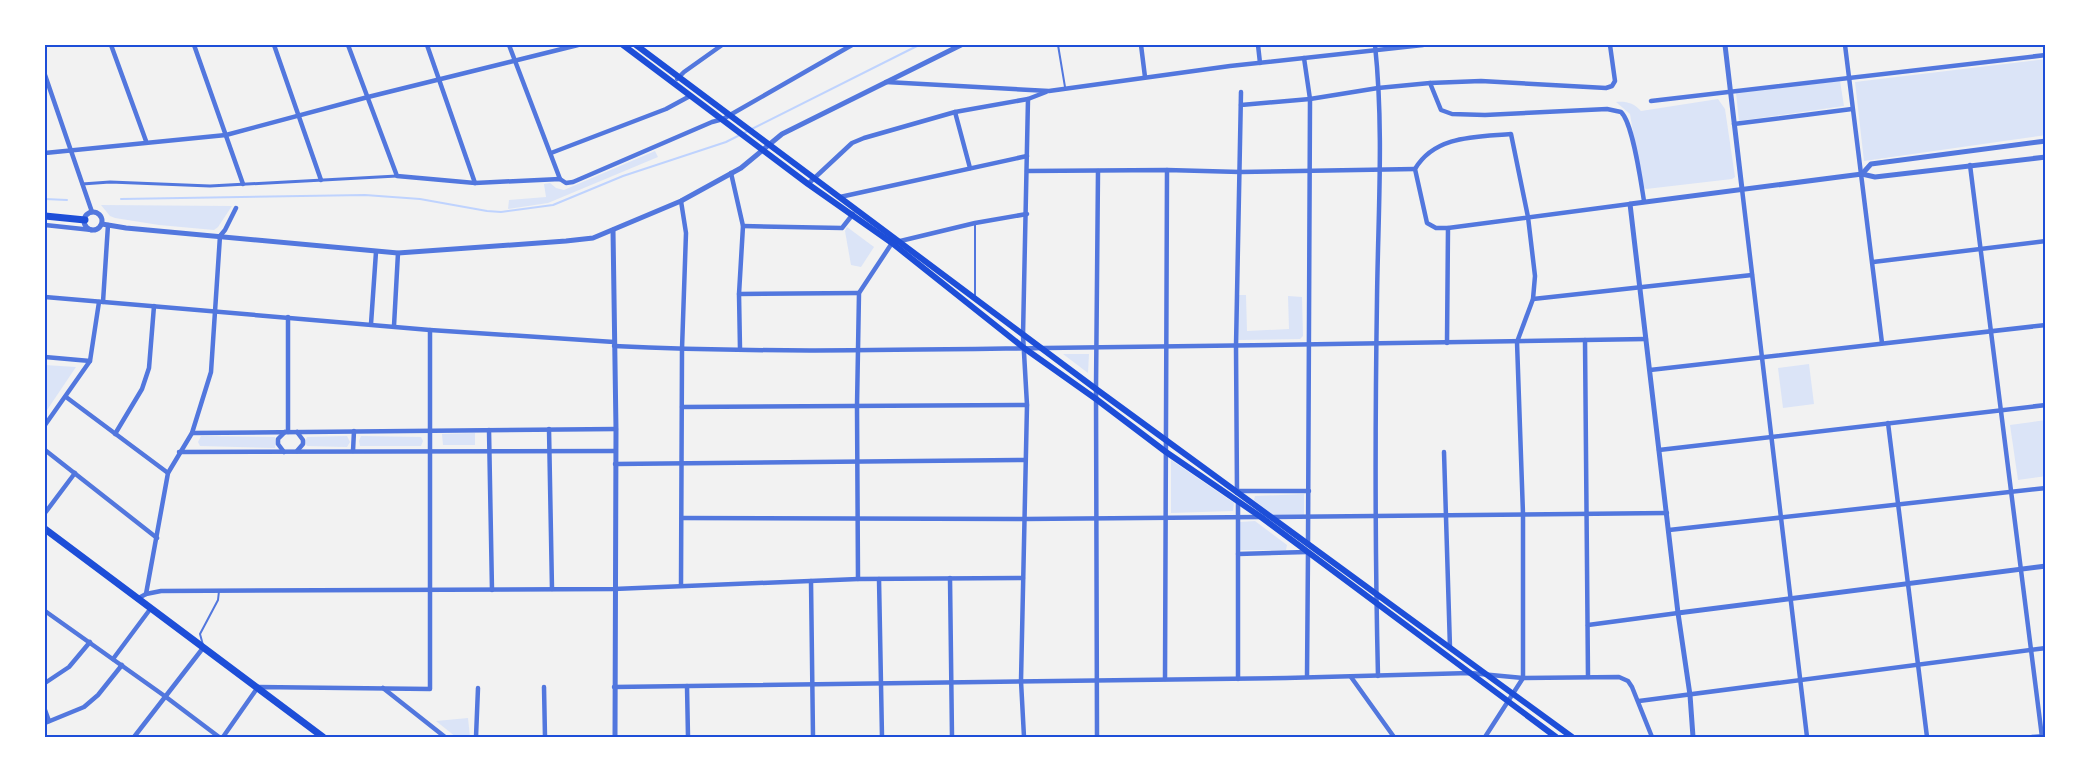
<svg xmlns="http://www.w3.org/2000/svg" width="2091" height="782" font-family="'Archivo Narrow',sans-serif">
<rect width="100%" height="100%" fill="#f2f2f2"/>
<!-- green -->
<g fill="#dbe4f7">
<path d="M2046,59v76l-182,26 -9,-79z"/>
<path d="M1840,81l4,25 -105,15 -3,-28z"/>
<path d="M1718,99l7,10 10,68 -3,2 -86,10 -4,-3 -12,-72 -14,-12c10,-1 18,1 25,9z"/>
<path d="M655,151l3,6 -110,46 -40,6 1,-9 37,-3 -2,-13 6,-1 6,5 8,2z"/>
<path d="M101,205l131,1 -14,21 -4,3 -55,-5 -44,-7 -5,-2z"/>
<path d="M847,227l27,20 -13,20 -10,-2 -6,-34z"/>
<path d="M1238,295h8l1,36 42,-2 -1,-33 14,1 1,39 -3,3 -62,1z"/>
<path d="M1063,354h26l-1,19z"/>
<path d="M1809,364l5,40 -31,4 -5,-40z"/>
<path d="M45,365l31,2 -31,46z"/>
<path d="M2046,420v56l-28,4 -8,-55z"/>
<path d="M475,433v12h-32l-1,-11z"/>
<path d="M201,436l74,1 1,5 -1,6 -75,-2 -2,-4z"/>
<path d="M347,436l3,6 -3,5 -40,-1 -2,-4 2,-5z"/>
<path d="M361,436l60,1 2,4 -2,5h-61l-1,-5z"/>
<path d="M1171,460l63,43 -1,8 -62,2z"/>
<path d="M1304,494v21h-31l-19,-15 1,-4z"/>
<path d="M1255,521l32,24 -1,5h-46v-28z"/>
<path d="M468,718l2,19h-14l-20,-16z"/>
</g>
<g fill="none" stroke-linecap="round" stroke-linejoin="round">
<!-- stream -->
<g stroke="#bfd3fe" stroke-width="2">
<path d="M45,199l22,1"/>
<path d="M121,199l244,-4 55,4 67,12 14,1 52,-7 70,-29 103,-34 193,-97"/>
</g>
<!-- service -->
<g stroke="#5277de" stroke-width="2">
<path d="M1058,45l7,42"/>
<path d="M975,295v-72"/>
<path d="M203,645l-3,-11 18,-34 1,-9"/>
</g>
<!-- pedestrian -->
<path stroke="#5277de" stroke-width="3" d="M82,184l28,-2 100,4 187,-10"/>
<!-- minor -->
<g stroke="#5277de" stroke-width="4.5">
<path d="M111,45l35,96"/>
<path d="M194,45l49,139"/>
<path d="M274,45l47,135"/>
<path d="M348,45l49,131 78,7 85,-4 6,4 7,-1 139,-60 11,-3 129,-74"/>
<path d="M427,45l48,138"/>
<path d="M509,45l51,134"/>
<path d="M1141,45l4,32"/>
<path d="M1258,45l2,18"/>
<path d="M1375,45c9,84 3,170 2,254 -2,126 -2,252 1,377"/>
<path d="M1845,45l37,298"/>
<path d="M1304,58l6,41 -2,445"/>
<path d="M45,75l47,137"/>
<path d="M677,79l7,-7 38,-27"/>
<path d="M886,82l163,9 181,-25 193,-21"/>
<path d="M1430,83l11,27 11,4 33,1 122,-6 14,3c12,11 20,71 23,89"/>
<path d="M1651,101l395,-46"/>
<path d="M1241,105l69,-6 68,-11 52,-5 51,-2 125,7 6,-2 3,-5 -5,-36"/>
<path d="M955,112l15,56"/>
<path d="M1734,124l118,-15"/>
<path d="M45,153l181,-18 142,-38 210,-52"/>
<path d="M551,153l115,-44 24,-13"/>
<path d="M1970,165l72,572"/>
<path d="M1027,171l140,-1 73,2 175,-3"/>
<path d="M731,173l12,53 -4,68 1,55"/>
<path d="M808,184l44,-41 12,-5 91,-26 73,-13 18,-7"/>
<path d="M1742,189l65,548"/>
<path d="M840,197l187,-41"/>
<path d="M681,201l5,32 -4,116 -1,236"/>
<path d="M45,225l47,5"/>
<path d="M743,226l99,2 11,-14"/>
<path d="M1873,262l173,-21"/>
<path d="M739,294l120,-1"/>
<path d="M45,297l385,33 184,12"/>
<path d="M1533,299l219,-24"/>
<path d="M103,302l5,-77"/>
<path d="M288,317v115"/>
<path d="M371,324l5,-72"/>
<path d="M394,326l4,-73"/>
<path d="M1585,340l3,337"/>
<path d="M1447,343l1,-115"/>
<path d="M614,346c143,7 287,4 431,2 200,-3 401,-5 601,-9"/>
<path d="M45,357l45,4"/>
<path d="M1650,370l396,-45"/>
<path d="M66,397l102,76"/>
<path d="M682,407l345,-2"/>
<path d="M1888,423l39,314"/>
<path d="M45,425l45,-64 9,-59"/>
<path d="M549,429l3,160"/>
<path d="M489,430l3,160"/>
<path d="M192,433l424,-4"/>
<path d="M115,434l27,-45 7,-21 5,-62"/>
<path d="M45,450l112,88"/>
<path d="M1659,450l387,-45"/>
<path d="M297,451l6,-7v-4l-6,-8"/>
<path d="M353,451l1,-20"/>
<path d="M179,452l436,-1"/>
<path d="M284,452l-6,-8v-5l7,-7"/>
<path d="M1444,452l6,196"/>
<path d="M615,464l410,-4"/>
<path d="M1237,491h72"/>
<path d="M1237,493l-1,-147 5,-254"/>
<path d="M45,513l30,-40"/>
<path d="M1273,517l394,-4"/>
<path d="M682,518l342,1 235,-2"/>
<path d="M1669,530l377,-42"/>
<path d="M1238,554l69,-2"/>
<path d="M950,578l2,159"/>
<path d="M858,579l-1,-173 2,-113 33,-50 83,-20 52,-9"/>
<path d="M879,579l3,158"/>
<path d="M811,581l2,156"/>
<path d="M146,594l22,-121 24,-40 19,-61 9,-136 5,-6 11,-22"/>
<path d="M137,599l9,-5 15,-3 453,-2 244,-10 165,-1"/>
<path d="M45,611l121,86 53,40"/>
<path d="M1588,625l90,-12"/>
<path d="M113,659l38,-51"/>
<path d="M1307,677l1,-125"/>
<path d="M1351,677l43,60"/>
<path d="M1523,678v-164l-6,-172 16,-43 2,-23 -7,-59 -17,-83c-34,3 -76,1 -96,35l12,54 9,5h12l182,-24"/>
<path d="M1165,679l2,-509"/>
<path d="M1238,679v-178"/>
<path d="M45,683l24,-16 21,-25"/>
<path d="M687,686l1,51"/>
<path d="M544,687l1,50"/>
<path d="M614,687l672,-9 184,-5 53,5 96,-1 9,4 4,6 20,50"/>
<path d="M383,688l62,49"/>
<path d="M1639,701l407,-53"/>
<path d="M45,710l4,11"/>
<path d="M45,723l39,-16 14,-12 24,-30"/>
<path d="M134,737l69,-89"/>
<path d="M223,737l35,-50 172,2v-359"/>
<path d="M476,737l2,-49"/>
<path d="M1024,737l-3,-56 6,-276 -4,-70 5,-236"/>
<path d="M1097,737l-1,-348 2,-218"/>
<path d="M1485,737l38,-59"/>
<path d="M2032,737l14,-1"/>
</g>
<!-- tertiary -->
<g stroke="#5277de" stroke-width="5">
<path d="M1725,45l17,144"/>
<path d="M1862,174l9,-10 175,-23"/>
<circle cx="93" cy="221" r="9"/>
<path d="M102,224l24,4 272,25 168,-12 27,-3 88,-37 60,-33 41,-34 179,-89"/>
<path d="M613,230l3,199 -1,308"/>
<path d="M1678,613l368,-47"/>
<path d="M1693,737l-3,-42 -12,-82 -48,-409 232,-30 13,3 171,-20"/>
</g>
<!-- secondary -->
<g stroke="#1d4ed8" stroke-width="6">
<path d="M623,45l185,139 84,59 132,105 72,51 70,53 95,65 295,220"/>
<path d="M636,45l460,344 476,348"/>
</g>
<!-- primary -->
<g stroke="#1d4ed8" stroke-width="7">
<path d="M45,216l40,4"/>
<path d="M45,529l278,208"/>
</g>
</g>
<!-- border -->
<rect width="2091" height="782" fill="none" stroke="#ffffff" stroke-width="93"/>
<rect x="46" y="46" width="1998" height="690" fill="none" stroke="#1d4ed8" stroke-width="2"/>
</svg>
